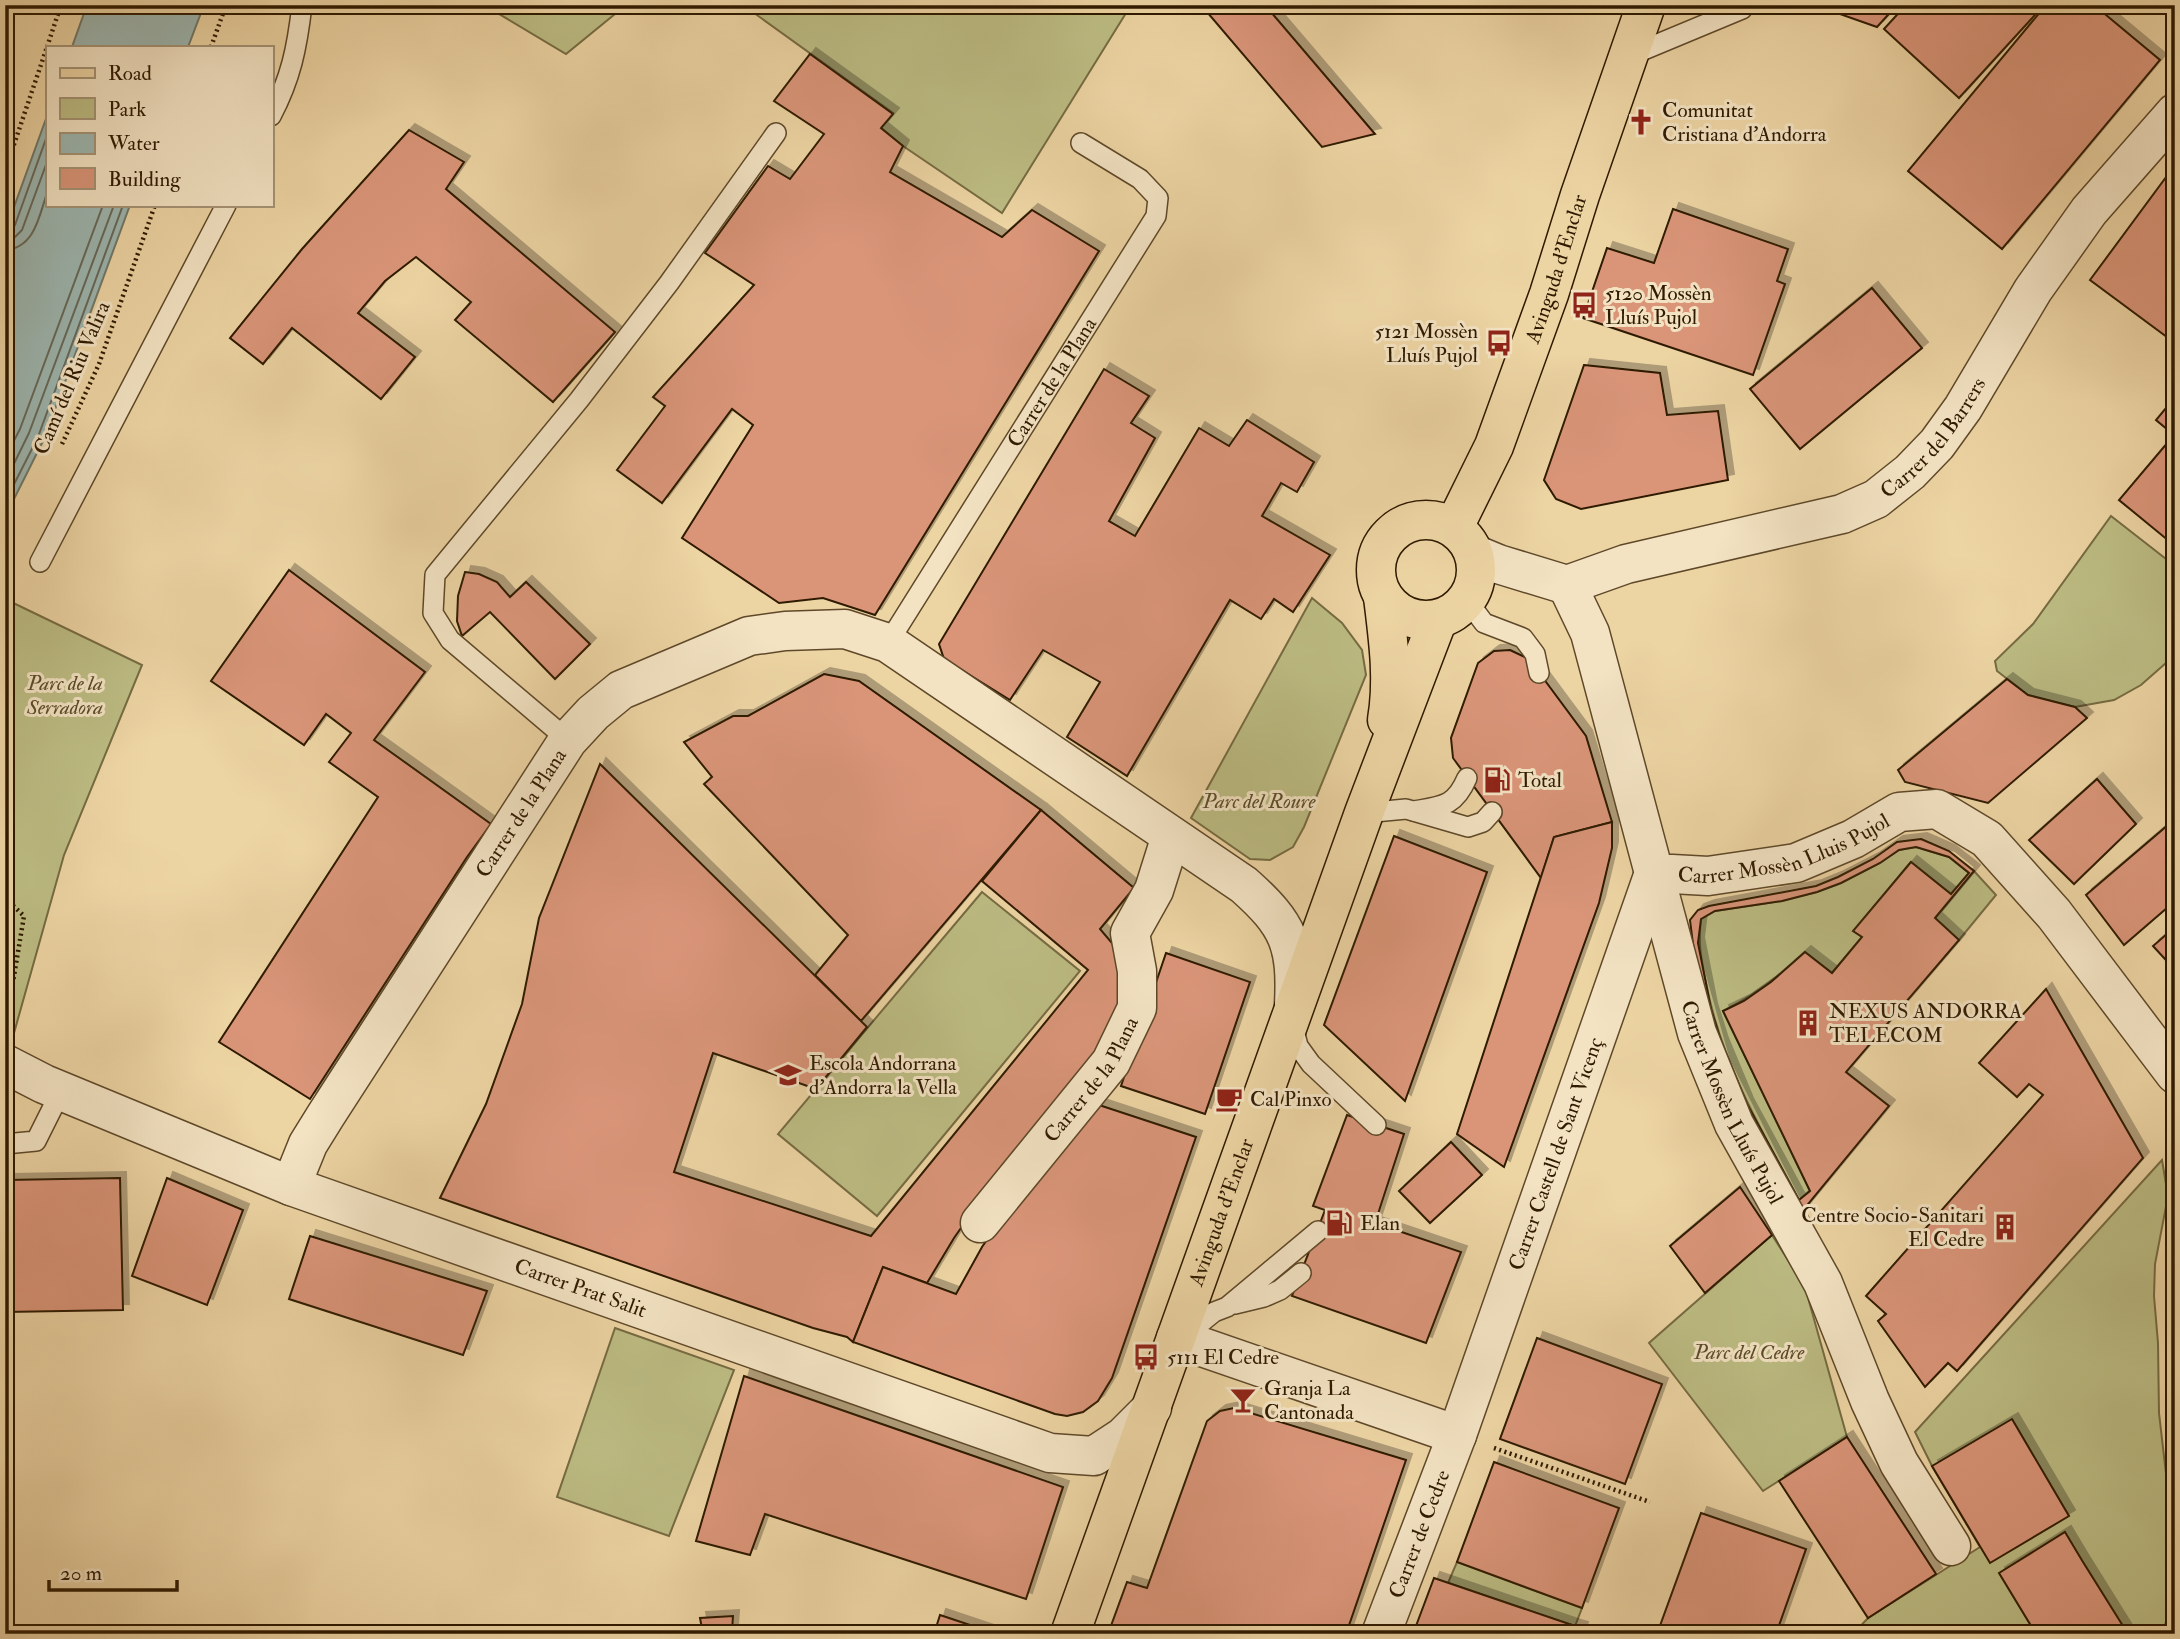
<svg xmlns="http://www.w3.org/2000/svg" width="2180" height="1639" font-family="'IM FELL Double Pica',serif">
<defs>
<filter id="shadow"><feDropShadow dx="6" dy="-6" stdDeviation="0" flood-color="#0004"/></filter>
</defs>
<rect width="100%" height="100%" fill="#edd4a3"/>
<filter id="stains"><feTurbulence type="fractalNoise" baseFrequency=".00286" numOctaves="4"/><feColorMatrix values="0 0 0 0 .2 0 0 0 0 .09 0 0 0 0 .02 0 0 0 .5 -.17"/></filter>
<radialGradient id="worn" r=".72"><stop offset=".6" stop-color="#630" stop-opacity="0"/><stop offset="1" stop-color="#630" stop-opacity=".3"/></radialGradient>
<!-- green -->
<g fill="#bcbc83" stroke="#766b42" stroke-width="2">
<path d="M484,5h142l-60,49z"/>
<path d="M743,5h388l-129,208 -99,-67 -22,-18 12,-15z"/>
<path d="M2111,516l64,50v89l-34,30 -27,15 -39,7 -47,-12 -31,-24 -2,-10 38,-37z"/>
<path d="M1312,598l30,25 20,27 4,25 -62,152 -11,20 -23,13 -20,-1 -59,-41z"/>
<path d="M5,599l137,66 -78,190 -50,178 -9,-4z"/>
<path d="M1916,847l33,10 20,16 -18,21 -41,-31 -56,68 8,6 -30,36 -27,-21c-25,24 -51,44 -82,59l87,180 -11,9c-38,-70 -78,-139 -93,-217 -5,-25 -8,-39 -5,-64l14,-8 67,-10 35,-9 24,-9 39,-20 19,-13z"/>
<path d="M1974,871l22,24 -37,45 -24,-22z"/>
<path d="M982,892l98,79 -203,245 -99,-82z"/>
<path d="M2162,1160l6,36 -13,68 -1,32 4,47 1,70 15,130 1,45 -11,41 -7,5h-304l15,-16 112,-71 -48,-81 -17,-34z"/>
<path d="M1772,1235l33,52 42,150 -84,54 -114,-148z"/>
<path d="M615,1328l119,42 -65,166 -112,-39z"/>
<path d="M1457,1562l125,46 -7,18 -127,-43z"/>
</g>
<!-- water -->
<g fill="#9cb6b0" stroke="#70786a" stroke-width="2">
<path d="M87,5h117l-16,42h-116z"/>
<path d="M47,116v89h83l-86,234 -39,78v-285z"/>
</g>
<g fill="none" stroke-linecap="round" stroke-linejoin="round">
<!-- shore -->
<g stroke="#666858" stroke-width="2">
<path d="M5,230l6,-1 4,-4 32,-89"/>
<path d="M5,239l10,-2 7,-7 25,-68"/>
<path d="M5,250c30,-2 34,-34 42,-57"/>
<path d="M5,458l15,-29 83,-224"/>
<path d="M5,482l24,-49 85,-228"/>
<path d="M5,502l33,-65 85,-232"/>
</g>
</g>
<!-- building -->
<g fill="#da9579" stroke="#2f1a00" stroke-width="2" fill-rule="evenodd" filter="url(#shadow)">
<path d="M1201,5h64l110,129 -53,13z"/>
<path d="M1837,5h60l-20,22 -43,-15z"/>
<path d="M1906,5h138l-85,93 -75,-69z"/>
<path d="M2046,5h48l66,55 -158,189 -94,-78z"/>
<path d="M2159,5h16v14z"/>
<path d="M810,54l83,60 -12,14 22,18 -13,26 112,65 30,-27 67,41 -224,364 -52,-17 -44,5 -97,-65 71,-113 -21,-16 -70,94 -45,-33 48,-64 -12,-9 101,-112 -49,-32 63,-87 22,13 34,-45 -50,-33z"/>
<path d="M409,130l55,32 -18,27 169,143 -62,70 -98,-82 16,-18 -55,-45 -31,24 -27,32 57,44 -34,42 -89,-71 -29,36 -33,-26 72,-89z"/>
<path d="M2175,165v178l-85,-63z"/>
<path d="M1673,209l115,40 -11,32 8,3 -32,91 -170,-57 24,-70 47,15z"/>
<path d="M1872,288l50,60 -122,101 -50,-60z"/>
<path d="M1584,365l76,8 7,42 51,-4 10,69 -147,29 -25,-10 -12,-19z"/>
<path d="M1104,369l45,27 -18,27 24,15 -46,83 26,15 64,-108 30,18 18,-26 67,42 -17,30 -16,-9 -19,33 68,39 -37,57 -19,-13 -13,20 -31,-19 -103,176 -60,-39 33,-55 -57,-32 -33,50 -66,-41 -5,-15z"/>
<path d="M2175,397v149l-56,-46 55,-65 -18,-15z"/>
<path d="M289,570l136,102 -51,68 117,84 -24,33 -157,242 -91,-57 159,-245 -49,-35 22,-29 -25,-19 -22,31 -93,-64z"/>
<path d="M465,572l14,2 18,8 13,15 16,-15 64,62 -35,35 -65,-67 -28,24 -5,-15 1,-25z"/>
<path d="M1510,650l19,9 57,77 26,86 -58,15 -13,41 -88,-120 -2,-20 27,-75 16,-12z"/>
<path d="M824,674l35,7 182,129 -180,211 -46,-46 33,-40 -144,-151 8,-7 -28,-35 49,-26h15z"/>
<path d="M2007,679l21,16 47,12 12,11 -99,85 -83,-21 -7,-12z"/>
<path d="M600,764l267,263 -51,62 -103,-36 -39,119 197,64 217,-266 -106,-89 59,-71 93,78 -34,41 12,14 10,18 -2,51 -15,35 -112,135 -39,56 -27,45 -44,-16 -30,75 -6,-5 -34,-9 -373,-130 46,-94 36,-100 17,-86z"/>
<path d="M2097,779l39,45 -62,60 -45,-44z"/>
<path d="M2175,819v82l-51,44 -38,-50z"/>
<path d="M1612,822v26l-13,55 -95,264 -47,-33 97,-297z"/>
<path d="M1394,836l93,36 -82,229 -81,-76z"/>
<path d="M1921,839l28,12 25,20 -39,47 24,22 -113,132 43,34 -89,108 -75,-148 -30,-106 -5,-40 8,-10 11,-4 107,-20 22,-9 35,-18 24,-17zM1916,847l33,10 20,16 -18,21 -40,-32 -58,69 9,6 -30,36 -27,-21 -34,30 -27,19 -21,10 87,180 -11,9 -52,-96 -25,-60 -11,-35 -13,-66 3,-24 14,-8 67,-10 35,-9 24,-9 39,-20 19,-13z"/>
<path d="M2175,927v43l-22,-24z"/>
<path d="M1166,953l84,29 -45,132 -84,-28z"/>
<path d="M2046,989l97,169 -186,213 -9,-8 -23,24 -47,-66 8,-7 -20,-18 177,-201 -14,-11 -12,13 -38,-34z"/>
<path d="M1096,1104l100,33 -84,241 -14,23 -15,11 -16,4 -12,-2 -202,-72 30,-75 73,27 26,-47 35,-51z"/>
<path d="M1347,1115l57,19 -29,89 86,29 -35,91 -134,-47 33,-86 -12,-4z"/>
<path d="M1451,1142l31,33 -52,48 -31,-32z"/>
<path d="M120,1178l3,132 -118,2v-132z"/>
<path d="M167,1178l76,32 -36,95 -75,-29z"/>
<path d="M1740,1187l32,48 -67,58 -35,-47z"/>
<path d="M310,1236l177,55 -24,64 -174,-56z"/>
<path d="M1537,1338l125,46 -37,100 -125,-45z"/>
<path d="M744,1376l319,111 -37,112 -261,-85 -15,41 -54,-14z"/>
<path d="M1234,1408l172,52 -60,174h-238l19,-52 20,6 60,-167 13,-10z"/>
<path d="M2012,1419l57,97 -79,47 -58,-97z"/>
<path d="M1847,1437l89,137 -68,44 -89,-137z"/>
<path d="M1494,1462l125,46 -37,100 -125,-46z"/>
<path d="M1701,1513l105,36 -30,85h-119z"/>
<path d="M2065,1532l18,30 45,72h-92l-37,-61z"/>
<path d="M1434,1578l141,48 7,2 -2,6h-167z"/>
<path d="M940,1615l57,19h-63z"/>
<path d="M733,1616l-1,15 16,3h-45l-3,-16z"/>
</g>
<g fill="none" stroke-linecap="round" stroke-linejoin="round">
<!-- lane casing -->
<g stroke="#5e4829" stroke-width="22">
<g id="lane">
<path d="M1629,56l113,-47 1,-4"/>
<path d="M271,116c20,-38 26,-68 31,-111"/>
<path d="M40,562l186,-357"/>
<path d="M1469,598l3,9 12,16 39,15 12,16 4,19"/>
<path id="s1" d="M888,643l268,-427 2,-18 -18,-19 -59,-36"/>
<path d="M568,740l-118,-100 -17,-27 2,-38 144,-175 90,-117 107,-150"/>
<path d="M1414,811c29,-5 41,-5 53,-33"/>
<path d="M1364,813l42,-4 62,18 15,-5 9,-10"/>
<path d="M1293,1026l5,20 13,18 65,61"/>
<path d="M5,1144l31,-3 25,-50"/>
<path d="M1235,1304l29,-7 16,-7 21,-17"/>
<path d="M1183,1337l31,-25 13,-5 91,-76"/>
</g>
</g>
<!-- street casing -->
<g stroke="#5e4829" stroke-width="41">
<g id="street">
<path d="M1474,554l24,10 69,21"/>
<path id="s2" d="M1567,585l23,48 64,240 54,3 88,-13 57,-24 46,-27 38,-3 50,30 67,75 121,160"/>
<path id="s3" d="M1567,585l59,-21 216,-50 34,-15 34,-27 27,-28 26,-36 70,-118 56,-79 86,-98"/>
<path id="s4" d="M1654,873l43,160 37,91 89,159 47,118 29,62 52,83"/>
<path id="s5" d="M5,1064l39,20 247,102 759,267 44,3 29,-19 29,-29"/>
<path id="s6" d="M291,1186l17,-42 18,-29 242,-375 25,-27 28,-23 128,-54 36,-5 60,-2 43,14 356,242c45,40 53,60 50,120"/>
<path id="s7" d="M980,1223l131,-161 26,-54v-37l-7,-38 24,-43 17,-54"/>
<path d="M1176,1338l281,97"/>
<path id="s8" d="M1381,1634l76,-199 197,-562"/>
</g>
</g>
<!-- primary casing -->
<g stroke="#2f1a00" stroke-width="41">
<g id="primary">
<circle cx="1426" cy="570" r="50"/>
<path id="s9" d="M1454,527l40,-81 55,-152 31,-99 66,-190"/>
<path d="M1383,597c5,41 11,82 4,123"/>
<path id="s10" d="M1070,1634l294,-821 74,-194"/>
</g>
</g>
<!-- path -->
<g stroke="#2f1a00" stroke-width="4.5" stroke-dasharray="2 3.5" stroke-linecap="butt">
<path d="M47,47l14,-42"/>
<path d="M211,47l15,-42"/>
<path d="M5,171l42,-124"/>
<path d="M62,444l37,-80 56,-159"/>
<path d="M5,898l19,18 -18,108"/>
<path d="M1494,1448l156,54"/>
</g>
<!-- lane -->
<use href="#lane" stroke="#f3e3c3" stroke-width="19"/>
<!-- street -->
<use href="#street" stroke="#f3e3c3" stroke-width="38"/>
<!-- primary -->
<use href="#primary" stroke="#edd4a3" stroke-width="38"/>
</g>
<!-- icons -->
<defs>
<g id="church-bare" transform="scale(2.1)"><path d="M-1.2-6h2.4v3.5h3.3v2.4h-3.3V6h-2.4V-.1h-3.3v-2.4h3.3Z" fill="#8f2418" stroke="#f3e3c3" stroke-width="2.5" paint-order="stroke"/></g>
<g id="bus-bare" transform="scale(2.1)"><path d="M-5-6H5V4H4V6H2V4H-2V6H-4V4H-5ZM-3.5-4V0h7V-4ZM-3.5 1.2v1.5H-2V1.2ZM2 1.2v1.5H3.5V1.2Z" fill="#8f2418" stroke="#f3e3c3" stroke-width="2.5" paint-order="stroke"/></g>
<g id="fuel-bare" transform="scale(2.1)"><path d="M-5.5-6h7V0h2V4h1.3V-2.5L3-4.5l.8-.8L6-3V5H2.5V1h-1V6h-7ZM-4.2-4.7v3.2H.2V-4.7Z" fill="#8f2418" stroke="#f3e3c3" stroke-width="2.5" paint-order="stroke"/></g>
<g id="building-bare" transform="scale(2.1)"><path d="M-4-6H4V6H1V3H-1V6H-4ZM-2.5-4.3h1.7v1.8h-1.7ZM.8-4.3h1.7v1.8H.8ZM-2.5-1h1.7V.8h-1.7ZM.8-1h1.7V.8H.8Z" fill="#8f2418" stroke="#f3e3c3" stroke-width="2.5" paint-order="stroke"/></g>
<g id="school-bare" transform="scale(2.1)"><path d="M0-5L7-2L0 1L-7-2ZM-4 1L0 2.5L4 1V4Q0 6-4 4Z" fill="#8f2418" stroke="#f3e3c3" stroke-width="2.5" paint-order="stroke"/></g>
<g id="cafe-bare" transform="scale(2.1)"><path d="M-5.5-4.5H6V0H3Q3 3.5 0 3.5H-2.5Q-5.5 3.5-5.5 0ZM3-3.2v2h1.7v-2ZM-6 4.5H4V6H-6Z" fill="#8f2418" stroke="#f3e3c3" stroke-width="2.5" paint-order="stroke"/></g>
<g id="bar-bare" transform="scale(2.1)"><path d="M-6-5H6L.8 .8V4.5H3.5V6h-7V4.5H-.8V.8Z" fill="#8f2418" stroke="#f3e3c3" stroke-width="2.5" paint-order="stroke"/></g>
</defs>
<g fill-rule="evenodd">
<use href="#church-bare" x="1641" y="122"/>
<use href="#bus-bare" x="1584" y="305"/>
<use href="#bus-bare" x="1499" y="343"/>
<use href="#fuel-bare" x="1497" y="780"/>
<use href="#building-bare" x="1808" y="1023"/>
<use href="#school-bare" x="788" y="1075"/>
<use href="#cafe-bare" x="1229" y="1099"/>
<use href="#fuel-bare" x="1339" y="1223"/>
<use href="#building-bare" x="2005" y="1227"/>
<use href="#bus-bare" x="1146" y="1357"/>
<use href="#bar-bare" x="1243" y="1400"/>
</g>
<g text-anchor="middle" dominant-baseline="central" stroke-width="6" stroke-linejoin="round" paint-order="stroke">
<!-- poi labels -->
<g font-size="21" fill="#2f1a00" stroke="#f3e3c3" text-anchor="start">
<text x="1662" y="110">Comunitat<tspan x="1662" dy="24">Cristiana d’Andorra</tspan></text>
<text x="1605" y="293">5120 Mossèn<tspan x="1605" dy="24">Lluís Pujol</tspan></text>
<text x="1478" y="331" text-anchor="end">5121 Mossèn<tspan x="1478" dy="24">Lluís Pujol</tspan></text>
<text x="1518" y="780">Total</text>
<text x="1829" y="1011">NEXUS ANDORRA<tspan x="1829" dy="24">TELECOM</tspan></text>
<text x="809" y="1063">Escola Andorrana<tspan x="809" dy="24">d'Andorra la Vella</tspan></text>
<text x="1250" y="1099">Cal Pinxo</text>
<text x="1984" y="1215" text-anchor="end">Centre Socio-Sanitari<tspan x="1984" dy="24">El Cedre</tspan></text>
<text x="1360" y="1223">Elan</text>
<text x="1167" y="1357">5111 El Cedre</text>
<text x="1264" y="1388">Granja La<tspan x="1264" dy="24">Cantonada</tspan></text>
</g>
<!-- street labels -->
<g font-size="21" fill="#2f1a00" stroke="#f3e3c3">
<text stroke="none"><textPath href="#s9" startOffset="278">Avinguda d'Enclar</textPath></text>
<text transform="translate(72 378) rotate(-67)">Camí del Riu Valira</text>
<text stroke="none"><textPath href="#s1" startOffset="308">Carrer de la Plana</textPath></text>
<text stroke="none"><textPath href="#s3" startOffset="406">Carrer del Barrers</textPath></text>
<text stroke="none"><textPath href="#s6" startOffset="439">Carrer de la Plana</textPath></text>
<text stroke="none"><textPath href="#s2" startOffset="436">Carrer Mossèn Lluis Pujol</textPath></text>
<text stroke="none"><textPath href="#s7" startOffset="182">Carrer de la Plana</textPath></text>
<text stroke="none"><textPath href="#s4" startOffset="243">Carrer Mossèn Lluís Pujol</textPath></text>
<text stroke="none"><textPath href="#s8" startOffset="511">Carrer Castell de Sant Vicenç</textPath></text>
<text stroke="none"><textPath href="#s10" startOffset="448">Avinguda d'Enclar</textPath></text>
<text stroke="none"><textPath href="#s5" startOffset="618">Carrer Prat Salit</textPath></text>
<text stroke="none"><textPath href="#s8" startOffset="107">Carrer de Cedre</textPath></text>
</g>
<!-- park labels -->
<g font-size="21" font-style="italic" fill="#594b27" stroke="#f3e3c3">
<text x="65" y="683">Parc de la<tspan x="65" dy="24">Serradora</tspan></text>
<text x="1259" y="801">Parc del Roure</text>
<text x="1749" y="1352">Parc del Cedre</text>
</g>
</g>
<!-- margin -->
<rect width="2180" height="1639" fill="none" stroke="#edd4a3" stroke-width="28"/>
<rect x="7" y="7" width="2166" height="1625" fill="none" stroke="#2f1a00" stroke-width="3.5"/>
<rect x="14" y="14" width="2152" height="1611" fill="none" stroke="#2f1a00" stroke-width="2"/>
<!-- legend -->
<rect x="46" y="46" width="228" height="161" fill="#f3e3c3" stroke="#a59375" stroke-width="2"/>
<rect x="60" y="68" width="35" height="10" fill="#edd4a3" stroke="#a59375" stroke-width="2"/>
<text x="108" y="80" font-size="21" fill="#2f1a00">Road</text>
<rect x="60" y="98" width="35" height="21" fill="#bcbc83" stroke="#a59375" stroke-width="2"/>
<text x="108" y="116" font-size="21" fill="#2f1a00">Park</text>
<rect x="60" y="133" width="35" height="21" fill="#9cb6b0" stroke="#a59375" stroke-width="2"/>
<text x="108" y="150" font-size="21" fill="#2f1a00">Water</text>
<rect x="60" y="168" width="35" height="21" fill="#da9579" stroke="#a59375" stroke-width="2"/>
<text x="108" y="186" font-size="21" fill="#2f1a00">Building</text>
<!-- scale -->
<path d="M49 1580v10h128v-10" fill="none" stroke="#2f1a00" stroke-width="3.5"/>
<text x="60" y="1580" font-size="21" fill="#2f1a00" stroke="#f3e3c3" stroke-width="5" paint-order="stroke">20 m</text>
<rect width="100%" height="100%" filter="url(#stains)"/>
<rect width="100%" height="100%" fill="url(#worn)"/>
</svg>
